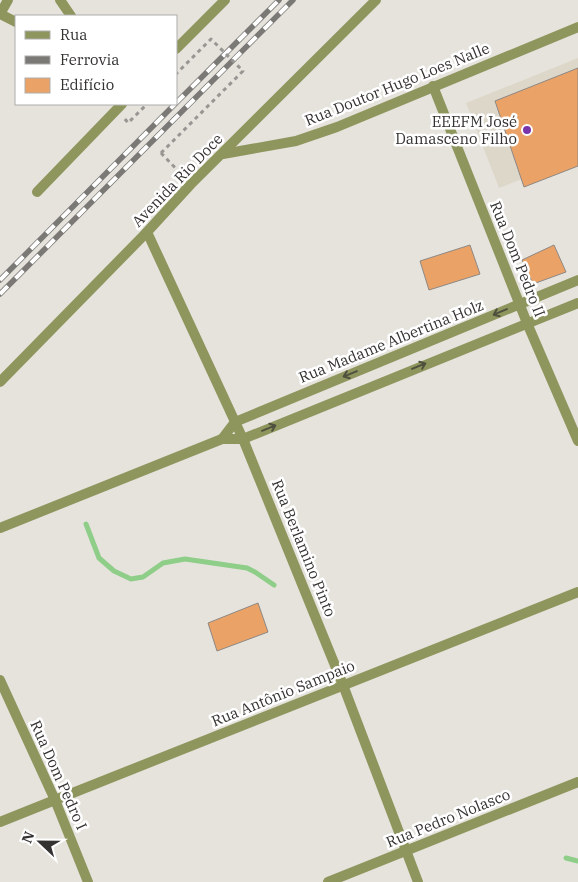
<svg xmlns="http://www.w3.org/2000/svg" width="578" height="882" font-family="'IBM Plex Serif',serif">
<rect width="100%" height="100%" fill="#e6e3dd"/>
<!-- built -->
<path fill="#ddd7ca" d="M578,58v99l-79,31 -33,-85z"/>
<g fill="none" stroke-linecap="round" stroke-linejoin="round">
<!-- stream -->
<g stroke="#8fce89" stroke-width="5">
<path d="M86,524l13,34 15,13 17,8 12,-2 20,-14 22,-4 62,9 8,4 19,13"/>
<path d="M566,858l12,3"/>
</g>
</g>
<!-- building -->
<g fill="#eba267" stroke="#8d8884">
<path d="M578,68v98l-54,21 -29,-86z"/>
<path d="M470,245l10,29 -51,16 -9,-29z"/>
<path d="M554,245l12,27 -33,12 -11,-24z"/>
<path d="M258,603l10,29 -51,19 -9,-28z"/>
</g>
<g fill="none" stroke-linecap="round" stroke-linejoin="round">
<!-- path -->
<g stroke="#989692" stroke-width="3" stroke-dasharray="4 4" stroke-linecap="butt">
<path d="M125,119l3,4 19,-19"/>
<path d="M161,153l22,23"/>
</g>
<!-- minor -->
<g stroke="#8f965d" stroke-width="10">
<path d="M60,0l11,16"/>
<path d="M0,14l16,8"/>
<path d="M0,14l8,-14"/>
<path d="M176,49l49,-49"/>
<path d="M433,86l94,237 51,118"/>
<path d="M223,154l73,-13 41,-14 241,-100"/>
<path d="M37,192l85,-88"/>
<path d="M147,232l96,207 100,246 75,197"/>
<path d="M222,439l13,-17 343,-142"/>
<path d="M0,528l222,-89h21l335,-136"/>
<path d="M0,822l55,-22 33,82"/>
<path d="M328,882l250,-100"/>
</g>
<!-- tertiary -->
<g stroke="#8f965d" stroke-width="10">
<path d="M0,382l147,-150 44,-48 185,-184"/>
<path d="M0,680l55,120 523,-208"/>
</g>
<!-- rail casing -->
<g stroke="#7b7976" stroke-width="5.5">
<g id="rail">
<path d="M176,103l103,-103"/>
<path d="M0,280l175,-176"/>
<path d="M0,294l293,-294"/>
</g>
</g>
<!-- rail -->
<use href="#rail" stroke="#fff" stroke-width="4" stroke-dasharray="11" stroke-linecap="butt"/>
<!-- path-bridge -->
<path stroke="#989692" stroke-width="3" stroke-dasharray="4 4" stroke-linecap="butt" d="M161,153l82,-82 -32,-32 -35,35"/>
</g>
<!-- one-way arrows -->
<defs><path id="oneway-shaft" d="M-6 0H5M1.5-3L5.5 0L1.5 3" fill="none" stroke-width="1.6" stroke-linecap="round" stroke-linejoin="round" transform="scale(1.25)"/></defs>
<g stroke="#4f503e">
<use href="#oneway-shaft" transform="translate(500 312) rotate(157)"/>
<use href="#oneway-shaft" transform="translate(419 366) rotate(-22)"/>
<use href="#oneway-shaft" transform="translate(350 374) rotate(158)"/>
<use href="#oneway-shaft" transform="translate(269 428) rotate(-22)"/>
</g>
<!-- markers -->
<circle fill="#7936aa" stroke="#fff" stroke-width="2" cx="527" cy="130" r="5"/>
<g text-anchor="middle" dominant-baseline="central" stroke-width="5" stroke-linejoin="round" paint-order="stroke">
<!-- street labels -->
<g font-size="15" fill="#333230" stroke="#fff">
<text transform="translate(397 84) rotate(-22)">Rua Doutor Hugo Loes Nalle</text>
<text transform="translate(177 180) rotate(-46)">Avenida Rio Doce</text>
<text transform="translate(518 259) rotate(68)">Rua Dom Pedro II</text>
<text transform="translate(391 341) rotate(-22)">Rua Madame Albertina Holz</text>
<text transform="translate(304 548) rotate(68)">Rua Berlamino Pinto</text>
<text transform="translate(283 693) rotate(-22)">Rua Antônio Sampaio</text>
<text transform="translate(59 775) rotate(66)">Rua Dom Pedro I</text>
<text transform="translate(448 818) rotate(-22)">Rua Pedro Nolasco</text>
</g>
<!-- poi labels -->
<g font-size="15" fill="#333230" stroke="#fff" text-anchor="end">
<text x="517" y="121">EEEFM José<tspan x="517" dy="17">Damasceno Filho</tspan></text>
</g>
</g>
<!-- legend -->
<rect x="15" y="15" width="162" height="90" fill="#ffffff" stroke="#adadac"/>
<rect x="25" y="31" width="25" height="8" fill="#8f965d" stroke="#adadac"/>
<text x="60" y="40" font-size="15" fill="#333230">Rua</text>
<rect x="25" y="56" width="25" height="8" fill="#7b7976" stroke="#adadac"/>
<text x="60" y="65" font-size="15" fill="#333230">Ferrovia</text>
<rect x="25" y="78" width="25" height="15" fill="#eba267" stroke="#adadac"/>
<text x="60" y="90" font-size="15" fill="#333230">Edifício</text>
<!-- north arrow -->
<g transform="translate(40 842) rotate(292)" stroke="#ffffff" stroke-width="4" paint-order="stroke">
<path d="M0-4L9 19L0 12L-9 19Z" fill="#333230"/>
<text y="-8" font-size="14" font-weight="bold" text-anchor="middle" fill="#333230">N</text>
</g>
</svg>
